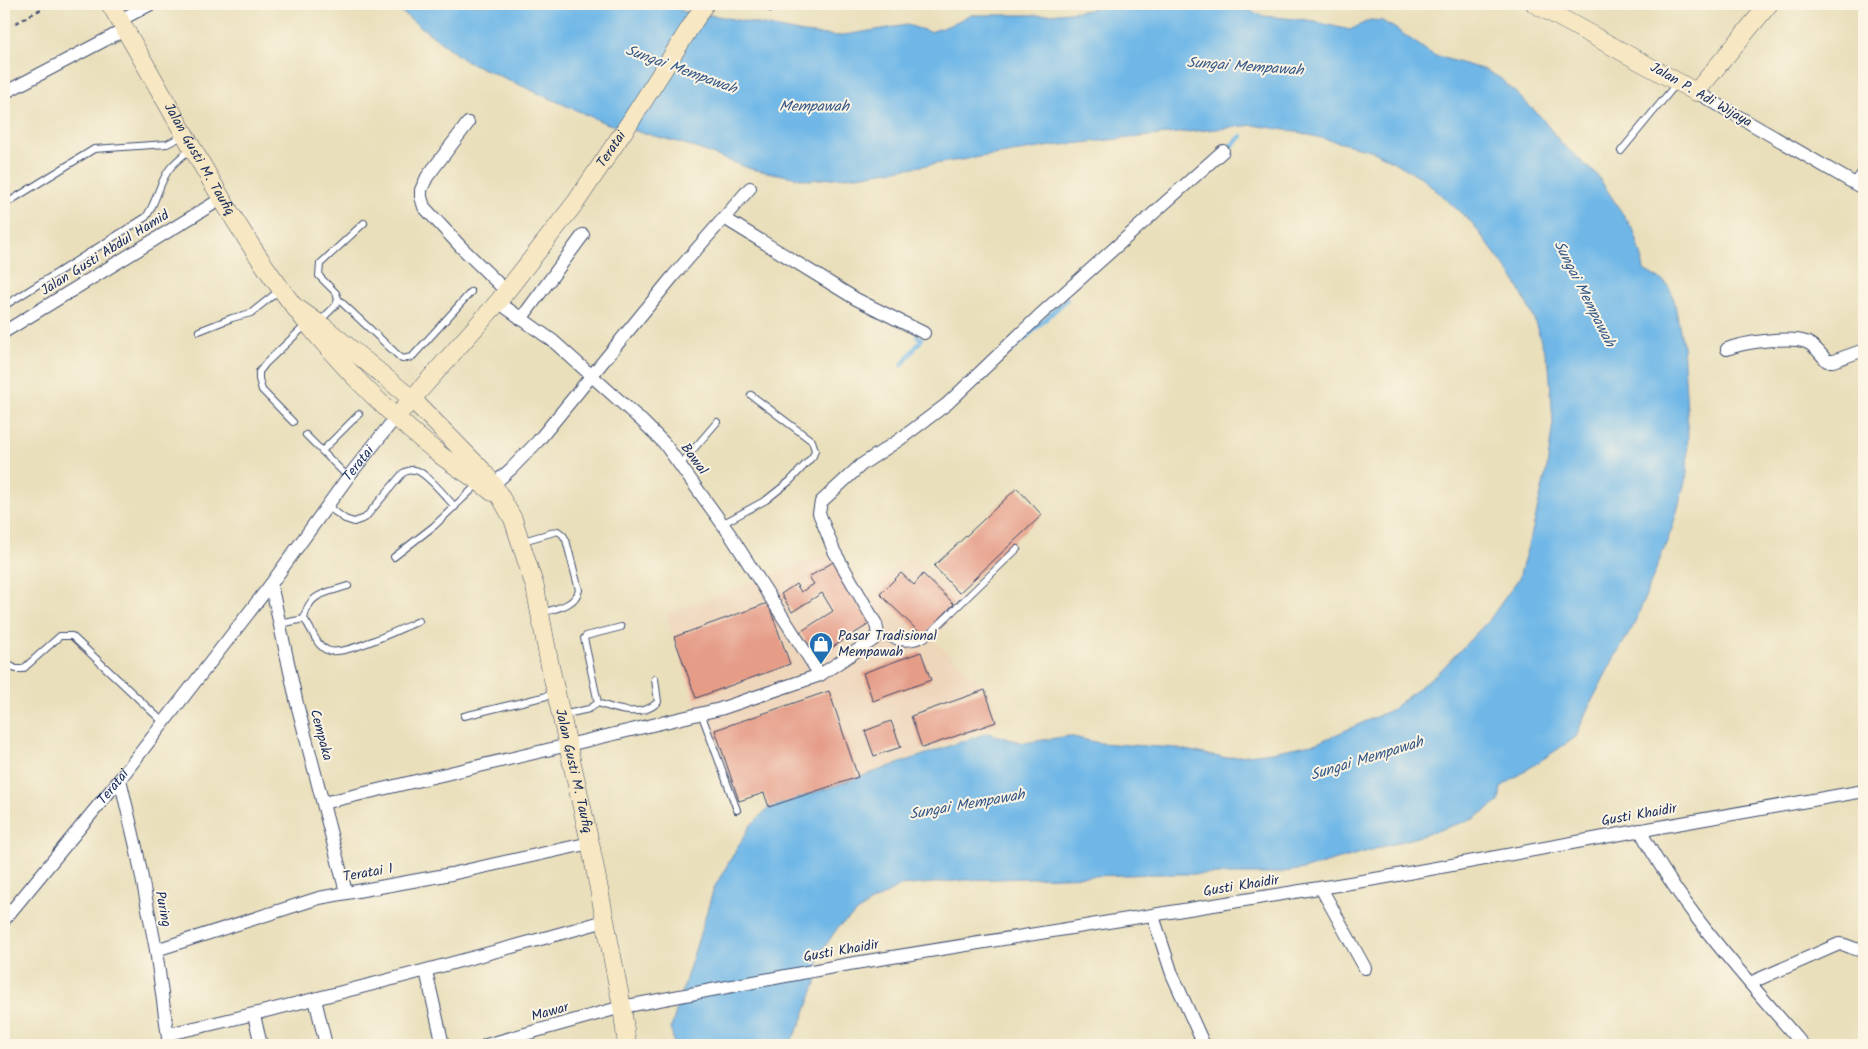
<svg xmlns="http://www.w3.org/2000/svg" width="1868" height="1049" font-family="Kalam,sans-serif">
<rect width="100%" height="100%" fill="#fcf5e5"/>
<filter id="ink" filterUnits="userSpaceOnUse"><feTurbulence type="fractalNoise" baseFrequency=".02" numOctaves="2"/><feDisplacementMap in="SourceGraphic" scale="10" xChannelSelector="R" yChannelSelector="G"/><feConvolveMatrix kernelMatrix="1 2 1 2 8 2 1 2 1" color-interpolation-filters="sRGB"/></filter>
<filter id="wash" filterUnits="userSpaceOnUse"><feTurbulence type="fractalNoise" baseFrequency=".0096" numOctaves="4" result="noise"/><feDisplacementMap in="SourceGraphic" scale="20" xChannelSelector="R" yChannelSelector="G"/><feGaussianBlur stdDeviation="1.12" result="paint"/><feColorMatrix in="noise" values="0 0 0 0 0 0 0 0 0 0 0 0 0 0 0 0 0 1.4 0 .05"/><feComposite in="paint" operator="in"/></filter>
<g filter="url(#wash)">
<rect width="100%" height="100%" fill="#e9dfbb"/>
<!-- built -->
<path fill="#eed6bb" d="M828,554l43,34 41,-33 56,49 -35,36 55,50 13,34 -143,53 -90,31 -5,-14 -25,8 -45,-102 -27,-86z"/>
<!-- water -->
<path fill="#6fb7e7" stroke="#4573a2" d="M391,4h275l19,8 32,4 87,17 34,3 69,-11 23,7 18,-6 22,-11h71l47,-5 9,-3 30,-3h28l3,1 67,-1 10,1 28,11 44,4 43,10 20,-10 12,1 14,8 37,26 52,15 15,8 40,38 21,27 36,32 37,56 7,23 3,16 22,13 7,12 10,50 5,83 -1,46 -14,52 -39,99 -21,35 -27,52 -10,25 -75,50 -2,15 -26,17 -49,16 -119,34 -37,5h-113l-190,6 -65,6 -32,18 -30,23 -18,27 -4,29 -15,40 -10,18v4h-117l-3,-17 43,-140 36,-62 17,-17 220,-76 37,10 45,-7 30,7 76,5 49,10 48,-6 45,-9 74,-33 50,-40 49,-51 29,-41 14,-50 14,-60 6,-46 -4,-56 -16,-50 -19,-37 -42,-56 -51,-46 -47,-26 -77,-19 -43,-7 -202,21 -196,30 -47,4 -58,-11 -66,-25 -80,-21 -141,-63z"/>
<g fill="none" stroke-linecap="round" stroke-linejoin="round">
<!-- stream -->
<g stroke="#6fb7e7" stroke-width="4.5">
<path d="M1224,152l18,-16"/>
<path d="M1009,353l58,-54"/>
<path d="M902,365l20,-26 -5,-3"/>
</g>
</g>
<g id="blocks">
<!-- building -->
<g fill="#e59d88">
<path d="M1017,488l25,27 -83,78 -25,-27z"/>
<path d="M833,562l38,61 -54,34 -17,-25 33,-21 -11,-18 -30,19 -11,-18 15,-10 5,8 13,-8 -5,-7z"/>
<path d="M901,573l13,12 9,-11 31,30 -31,32 -43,-42z"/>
<path d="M768,603l22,61 -94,34 -22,-61z"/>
<path d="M921,652l10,28 -58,21 -10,-28z"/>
<path d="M985,690l11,32 -74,26 -11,-32z"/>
<path d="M829,691l29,86 -89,30 -5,-14 -25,8 -24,-71z"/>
<path d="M891,721l10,26 -27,9 -9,-25z"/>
</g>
</g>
</g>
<g filter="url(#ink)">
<use href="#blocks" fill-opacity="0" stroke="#3a496c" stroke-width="1"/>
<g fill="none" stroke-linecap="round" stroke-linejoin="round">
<!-- lane casing -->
<g stroke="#3a496c" stroke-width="8">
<g id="lane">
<path d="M770,8l2,-4"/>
<path d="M1621,151l56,-68"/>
<path d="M1853,183l11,-15"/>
<path d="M10,201l84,-52 73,-5 18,-9"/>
<path d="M338,299l64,60 10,-2 59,-65"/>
<path d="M4,306l142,-89c11,-15 13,-36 25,-50 6,-7 14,-13 21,-19"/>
<path d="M319,322l17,-17 2,-6 -2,-6 -17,-17 1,-12 44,-41"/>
<path d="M199,331l33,-13 19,-5 30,-24"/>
<path d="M293,422l-31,-32 -3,-11v-7l7,-9 41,-39"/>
<path d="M306,435l42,42"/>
<path d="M322,451l37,-37"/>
<path d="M680,465l37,-43"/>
<path d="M327,506l18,13 9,3 11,-4 38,-45c4,-2 8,-4 12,-3 11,2 32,28 40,37"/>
<path d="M722,524l44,-24 24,-19 23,-25 2,-6 -3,-9 -61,-46"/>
<path d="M523,541l35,-10 5,4 3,5 13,50c-4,16 -23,18 -37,23"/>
<path d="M394,557l40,-31 45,-43"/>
<path d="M304,619c4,-26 22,-26 44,-33"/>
<path d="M280,624l24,-5c8,9 11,26 23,31 15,8 75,-22 92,-29"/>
<path d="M878,634c17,8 29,13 47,4l92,-89"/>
<path d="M4,662l12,7h7l37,-33h12l92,87"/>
<path d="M598,703c19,7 43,15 60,-1l-3,-23"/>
<path d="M701,713l36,97"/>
<path d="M562,715l27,-6 9,-6 -14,-65 2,-2 35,-9"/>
<path d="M464,716l91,-22"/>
</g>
</g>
<!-- street casing -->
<g stroke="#3a496c" stroke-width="14">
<g id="street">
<path d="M120,20l31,-16"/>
<path d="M1696,92l168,97"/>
<path d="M4,93l122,-64"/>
<path d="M468,123l-41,54 -6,13v7l3,10 37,40 45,44"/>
<path d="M724,218l132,81 68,34"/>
<path d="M498,302l55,39 89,80 22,22 65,90 91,142"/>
<path d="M521,319l62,-84"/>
<path d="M4,332l217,-133"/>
<path d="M1727,349c17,-7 63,-13 79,-7 9,3 15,13 21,19h6l31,-11"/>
<path d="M488,489l23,-20 27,-28 136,-166 76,-87"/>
<path d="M271,584l26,120 49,188"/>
<path d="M120,779l16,68 20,103 13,95"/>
<path d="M323,803l397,-94 100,-34 53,-35 5,-6 -2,-10 -42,-73 -15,-38 2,-11 40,-37 38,-25 48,-36 94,-90 182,-163"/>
<path d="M1640,830c42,80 105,147 163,215"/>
<path d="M1321,888l44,80"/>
<path d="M1153,916l19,58 32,71"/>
<path id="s1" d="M4,920l116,-141 151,-195 77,-107 48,-60"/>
<path d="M156,950l163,-52 132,-24 139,-31"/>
<path d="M426,971l17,74"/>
<path d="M1750,983l89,-39c10,0 15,8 25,5"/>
<path d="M315,999l11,46"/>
<path d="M254,1015l7,30"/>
<path d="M168,1034c147,-33 292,-72 437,-113"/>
<path d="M486,1045l136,-38 227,-43 532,-86 267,-49 216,-38"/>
</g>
</g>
<!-- secondary casing -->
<g stroke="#3a496c" stroke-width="19">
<g id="secondary">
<path id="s2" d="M110,4c67,111 122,230 206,330 37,44 81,87 127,123 16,12 34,22 49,35"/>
<path d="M1535,4l161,88 73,-88"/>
<path id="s3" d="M297,308l27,19 88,72 70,71 11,14 20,35 22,68 15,79 40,177 32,164 5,38"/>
<path id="s4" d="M404,408l94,-106 78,-100 54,-80 75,-118"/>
</g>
</g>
<!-- path -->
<path stroke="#3a496c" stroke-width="2.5" stroke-dasharray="4 4" stroke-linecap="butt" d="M16,23l34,-19"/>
<!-- lane -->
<use href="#lane" stroke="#fff" stroke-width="6"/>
<!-- street -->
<use href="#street" stroke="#fff" stroke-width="12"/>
<!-- secondary -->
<use href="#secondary" stroke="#f7e8c3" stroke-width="18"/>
</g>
</g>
<!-- icons -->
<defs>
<g id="shop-pin" transform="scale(1.25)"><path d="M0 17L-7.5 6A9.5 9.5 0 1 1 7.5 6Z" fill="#1f6fb2" stroke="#fcf5e5"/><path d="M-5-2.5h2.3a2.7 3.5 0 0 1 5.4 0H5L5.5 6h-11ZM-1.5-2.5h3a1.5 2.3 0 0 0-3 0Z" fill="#fff"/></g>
</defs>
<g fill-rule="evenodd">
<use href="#shop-pin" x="821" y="644"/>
</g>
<g text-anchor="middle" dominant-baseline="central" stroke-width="4" stroke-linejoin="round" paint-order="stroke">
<!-- street labels -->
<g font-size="14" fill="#1b2f5e" stroke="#fcf5e5">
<text transform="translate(1701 95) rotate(30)">Jalan P. Adi Wijaya</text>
<text stroke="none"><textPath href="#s4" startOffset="332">Teratai</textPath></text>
<text stroke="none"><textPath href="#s2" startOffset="179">Jalan Gusti M. Taufiq</textPath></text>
<text transform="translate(105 253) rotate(-32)">Jalan Gusti Abdul Hamid</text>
<text transform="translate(694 459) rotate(54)">Bawal</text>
<text stroke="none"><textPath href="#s1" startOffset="578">Teratai</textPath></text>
<text transform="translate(321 735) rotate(75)">Cempaka</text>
<text stroke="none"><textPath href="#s3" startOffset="564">Jalan Gusti M. Taufiq</textPath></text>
<text stroke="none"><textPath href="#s1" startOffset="172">Teratai</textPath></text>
<text transform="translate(1639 815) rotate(-10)">Gusti Khaidir</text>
<text transform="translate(368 873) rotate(-10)">Teratai 1</text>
<text transform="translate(1241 886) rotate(-9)">Gusti Khaidir</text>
<text transform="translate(163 909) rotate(79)">Puring</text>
<text transform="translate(841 951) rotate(-10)">Gusti Khaidir</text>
<text transform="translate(550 1012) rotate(-16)">Mawar</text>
</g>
<!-- poi labels -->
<g font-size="14" fill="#1b2f5e" stroke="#fcf5e5" text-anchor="start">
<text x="838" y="636">Pasar Tradisional<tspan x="838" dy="16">Mempawah</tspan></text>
</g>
<!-- water labels -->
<g font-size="15" font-style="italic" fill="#345887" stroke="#fcf5e5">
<text transform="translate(1245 67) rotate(4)">Sungai Mempawah</text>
<text transform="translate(681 70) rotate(20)">Sungai Mempawah</text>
<text x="814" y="107">Mempawah</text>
<text transform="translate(1584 294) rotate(63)">Sungai Mempawah</text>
<text transform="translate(1367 759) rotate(-17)">Sungai Mempawah</text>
<text transform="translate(967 805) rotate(-10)">Sungai Mempawah</text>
</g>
</g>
<!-- margin -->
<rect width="1868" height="1049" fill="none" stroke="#fcf5e5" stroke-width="20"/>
</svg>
